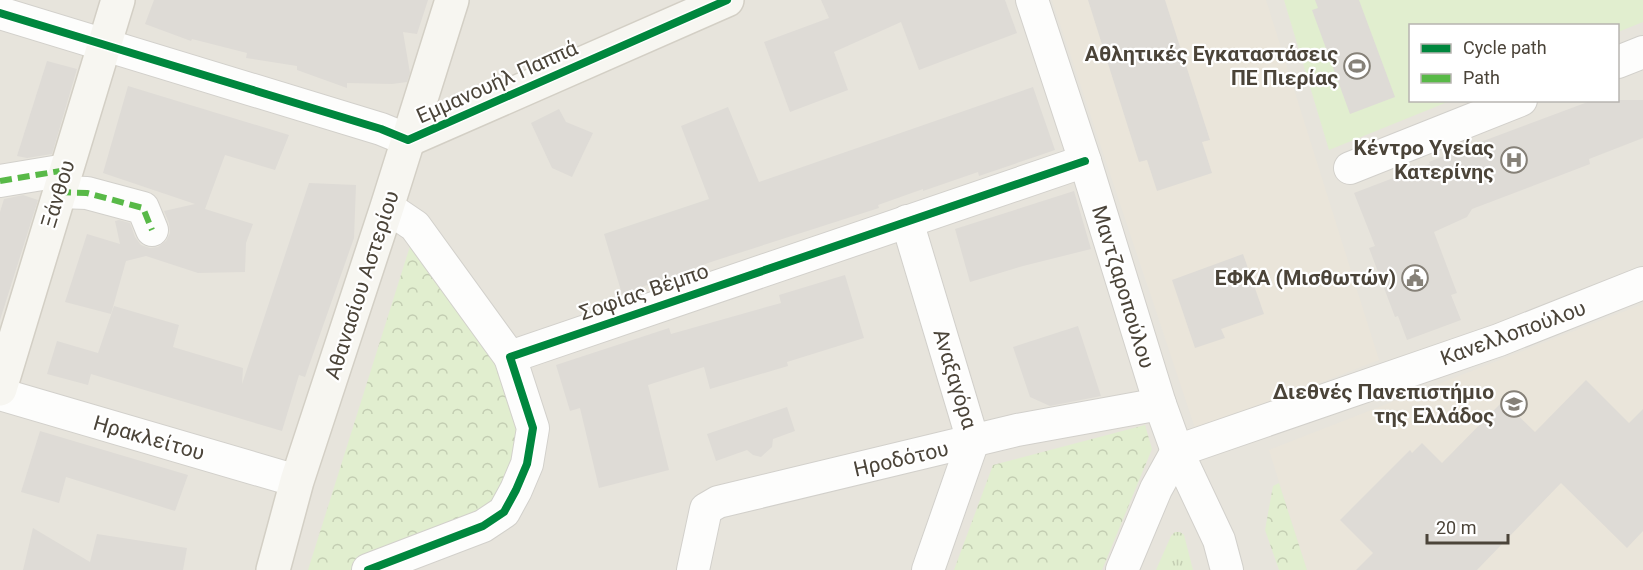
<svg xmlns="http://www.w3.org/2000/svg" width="1643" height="570" font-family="Roboto,sans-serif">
<defs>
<pattern id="grass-tufts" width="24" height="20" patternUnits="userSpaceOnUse" patternTransform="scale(1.5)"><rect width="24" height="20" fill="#e1eecf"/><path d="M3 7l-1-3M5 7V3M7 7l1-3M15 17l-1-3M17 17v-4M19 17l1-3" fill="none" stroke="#c3cdb2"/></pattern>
<pattern id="park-crowns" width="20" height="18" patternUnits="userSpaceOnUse" patternTransform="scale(1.5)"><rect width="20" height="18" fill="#e1eecf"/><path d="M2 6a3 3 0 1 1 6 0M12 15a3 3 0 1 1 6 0" fill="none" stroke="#c3cdb2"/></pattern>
</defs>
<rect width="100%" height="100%" fill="#f4f2ee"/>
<!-- residential -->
<path fill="#e7e4dc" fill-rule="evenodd" d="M0,0h1643v570h-1643zM1410,26h208v74h-208z"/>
<!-- education -->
<g fill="#eae5da">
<path d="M1052,0h214l113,360 -183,71z"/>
<path d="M1643,304v266h-336l-38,-120z"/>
</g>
<!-- grass -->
<path fill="url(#grass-tufts)" d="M1175,532h5l4,3 9,35h-37l15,-34z"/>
<!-- park -->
<g fill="url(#park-crowns)">
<path d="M411,243l87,118 24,70 -11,69 -148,70h-55z"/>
<path d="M1145,425l7,24 -50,121h-148l39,-105z"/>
<path d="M1279,483l28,87h-28l-14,-40 8,-44z"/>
</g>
<!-- pitch -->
<path fill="#e1eecf" d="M1284,0h359v22l-25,10v-6h-208v74l40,1 -121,49z"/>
<!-- building -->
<g fill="#dedbd6">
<path d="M154,0h274l-11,34 -14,-2 7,41 -3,9 -15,2 -45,-1v5l-50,-18v-4l-51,-8 1,-5 -55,-14 -1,2 -46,-17z"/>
<path d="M821,0h184l12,33 -98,37 -18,-48 -67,30 14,38 -58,22 -26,-70 65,-24z"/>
<path d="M1088,0h77l45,140 -8,2 10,31 -55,18 -10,-31 -8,2z"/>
<path d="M1315,0h44l36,97 -45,17 -38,-104 6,-2z"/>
<path d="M47,61l30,8 -25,85 -25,4 -10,-2z"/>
<path d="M128,86l161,49 -14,35 -50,-15 -20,54 48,15 -7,19 -1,29 -47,1 -52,-17 -20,5 -15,53 -46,-12 22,-68 33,10 -5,-23 4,-1 11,3 5,14 6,8 9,3 8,-1 8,-6 4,-8 -1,-10 -5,-12 31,-7 -92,-31z"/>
<path d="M1033,87l22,63 -76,26 -1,-4 -55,19v-2l-45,16 1,3 -165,53 -92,33 -18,-60 105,-35 -28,-73 47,-19 31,75z"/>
<path d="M1593,100h50v38l-54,21 1,5 -118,45 -5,8 -33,15 23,61 -6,2 10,25 -54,20 -9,-24 -3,1 -26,-69 6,-2 -21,-53 76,-29 -1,-2 25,-10z"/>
<path d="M559,109l7,13 27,11 -21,44 -20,-9 -21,-45z"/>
<path d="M309,183l47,2 -2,53 -49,139 -6,-2 -17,56 -191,-57 -3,11 -41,-11 10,-33 41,12 16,-47 65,19 -6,22 70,21 -1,16z"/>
<path d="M1074,191l17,58 -68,17 -53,16 -15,-53z"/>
<path d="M23,195l15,5 -38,120v-108l4,-13z"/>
<path d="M1243,254l21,60 -43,15 4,9 -30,10 -23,-68z"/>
<path d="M845,275l19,63 -77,24 1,4 -78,23 -6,-22 -56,18 21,85 -70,18 -19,-80 -10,3 -14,-46 113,-37 2,6 110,-31 -2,-8z"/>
<path d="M1078,326l23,70 -51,10 -20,-9 -17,-50z"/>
<path d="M1586,380l43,43 14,-14v122l-16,17 -66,-65 -84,87h-121l17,-17 -33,-33 70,-70 2,3 10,-10 20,20 61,-62 32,31z"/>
<path d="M787,407l8,24 -22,8 -1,8 -11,10 -8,-2 -6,-5 -31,11 -9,-27z"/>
<path d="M40,431l148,44 -13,36 -109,-34 -7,26 -38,-11z"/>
<path d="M33,528l57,34 7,-28 90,14 -4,22h-160z"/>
</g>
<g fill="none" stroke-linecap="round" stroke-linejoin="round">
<!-- street casing -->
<g stroke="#d2d0cb" stroke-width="34">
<g id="street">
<path d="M1032,0l53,161 75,243 17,47 42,89 8,30"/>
<path d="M0,13l381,116 27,11"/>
<path d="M1618,62l25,-10"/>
<path d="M1350,168l171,-68"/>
<path d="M0,181l66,-11"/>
<path d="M59,192l28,1 56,15 9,22"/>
<path d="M387,207l28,19 95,131"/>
<path d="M907,221l66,220 -45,129"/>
<path d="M0,394l297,87"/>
<path d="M368,570l115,-44 21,-14 12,-22 11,-26 6,-36 -23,-71 575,-196"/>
<path d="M693,570l13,-61 12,-7 299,-72 143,-26"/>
<path d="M1122,570l34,-81 21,-38 322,-111 144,-57"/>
</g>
</g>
<!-- secondary casing -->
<g stroke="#d3cfc5" stroke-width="36">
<g id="secondary">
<path d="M408,140l319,-140"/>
<path d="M0,389l118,-389"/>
<path d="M273,570l24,-89 90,-274 65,-207"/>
</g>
</g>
<!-- street -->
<use href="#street" stroke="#fdfdfc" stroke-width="32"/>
<!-- secondary -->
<use href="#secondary" stroke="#f7f6f1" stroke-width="33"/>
<!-- quiet -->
<g stroke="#58b947" stroke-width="6" stroke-dasharray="12 6" stroke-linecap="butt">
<path d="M0,181l66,-11"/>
<path d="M59,192l28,1 56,15 9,22"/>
</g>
<!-- cycleway casing -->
<g stroke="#fff" stroke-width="11">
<g id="cycleway">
<path d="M0,13l381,116 27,11 319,-140"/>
<path d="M368,570l115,-44 21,-14 12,-22 11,-26 6,-36 -23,-71 575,-196"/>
</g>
</g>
<!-- cycleway -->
<use href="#cycleway" stroke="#00873e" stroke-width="8"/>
</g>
<!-- icons -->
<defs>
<g id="stadium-ring" transform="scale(1.35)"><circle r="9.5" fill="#fff" stroke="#868178" stroke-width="1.5"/><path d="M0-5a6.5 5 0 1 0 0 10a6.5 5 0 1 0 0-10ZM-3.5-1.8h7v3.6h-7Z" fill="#868178"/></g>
<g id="hospital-ring" transform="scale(1.35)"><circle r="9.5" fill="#fff" stroke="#868178" stroke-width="1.5"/><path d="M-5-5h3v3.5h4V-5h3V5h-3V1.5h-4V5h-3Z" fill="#868178"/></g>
<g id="civic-ring" transform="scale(1.35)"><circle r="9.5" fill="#fff" stroke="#868178" stroke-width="1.5"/><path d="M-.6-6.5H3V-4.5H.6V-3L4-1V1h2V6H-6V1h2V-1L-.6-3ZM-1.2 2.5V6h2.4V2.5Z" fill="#868178"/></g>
<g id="university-ring" transform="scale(1.35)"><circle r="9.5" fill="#fff" stroke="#868178" stroke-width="1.5"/><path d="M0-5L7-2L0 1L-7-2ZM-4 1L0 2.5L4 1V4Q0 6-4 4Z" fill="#868178"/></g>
</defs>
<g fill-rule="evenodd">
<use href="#stadium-ring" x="1357" y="66"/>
<use href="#hospital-ring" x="1514" y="160"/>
<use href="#civic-ring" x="1415" y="278"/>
<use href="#university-ring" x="1514" y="404"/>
</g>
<g text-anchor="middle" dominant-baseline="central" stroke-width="4.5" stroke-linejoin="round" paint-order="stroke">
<!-- poi labels -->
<g font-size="21" font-weight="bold" fill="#4b4439" stroke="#fff" text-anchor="end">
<text x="1338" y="54">Αθλητικές Εγκαταστάσεις<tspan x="1338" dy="24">ΠΕ Πιερίας</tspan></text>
<text x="1494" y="148">Κέντρο Υγείας<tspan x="1494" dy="24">Κατερίνης</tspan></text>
<text x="1396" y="278">ΕΦΚΑ (Mισθωτών)</text>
<text x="1494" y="392">Διεθνές Πανεπιστήμιο<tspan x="1494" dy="24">της Ελλάδος</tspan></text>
</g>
<!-- street labels -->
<g font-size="21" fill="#4b4439" stroke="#fff">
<text transform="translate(497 82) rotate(-24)">Εμμανουήλ Παππά</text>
<text transform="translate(58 194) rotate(-73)">Ξάνθου</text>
<text transform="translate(362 285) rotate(-72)">Αθανασίου Αστερίου</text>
<text transform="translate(1123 287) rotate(73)">Μαντζαροπούλου</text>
<text transform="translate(644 292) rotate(-19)">Σοφίας Βέμπο</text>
<text transform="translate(1513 333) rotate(-20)">Κανελλοπούλου</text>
<text transform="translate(955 379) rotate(73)">Αναξαγόρα</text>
<text transform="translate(149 438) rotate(16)">Ηρακλείτου</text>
<text transform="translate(901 459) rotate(-13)">Ηροδότου</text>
</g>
</g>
<!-- legend -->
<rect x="1409" y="24" width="210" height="78" fill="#ffffff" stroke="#b7b4b0" stroke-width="1.5"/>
<rect x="1421" y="44" width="30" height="9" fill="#00873e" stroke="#b7b4b0" stroke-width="1.5"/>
<text x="1463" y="54" font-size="18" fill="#4b4439">Cycle path</text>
<rect x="1421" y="74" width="30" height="9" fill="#58b947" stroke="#b7b4b0" stroke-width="1.5"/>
<text x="1463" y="84" font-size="18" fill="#4b4439">Path</text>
<!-- scale -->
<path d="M1427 534v9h81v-9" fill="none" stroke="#4b4439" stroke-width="3"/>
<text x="1436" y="534" font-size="18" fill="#4b4439" stroke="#ffffff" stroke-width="4.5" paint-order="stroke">20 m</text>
</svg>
